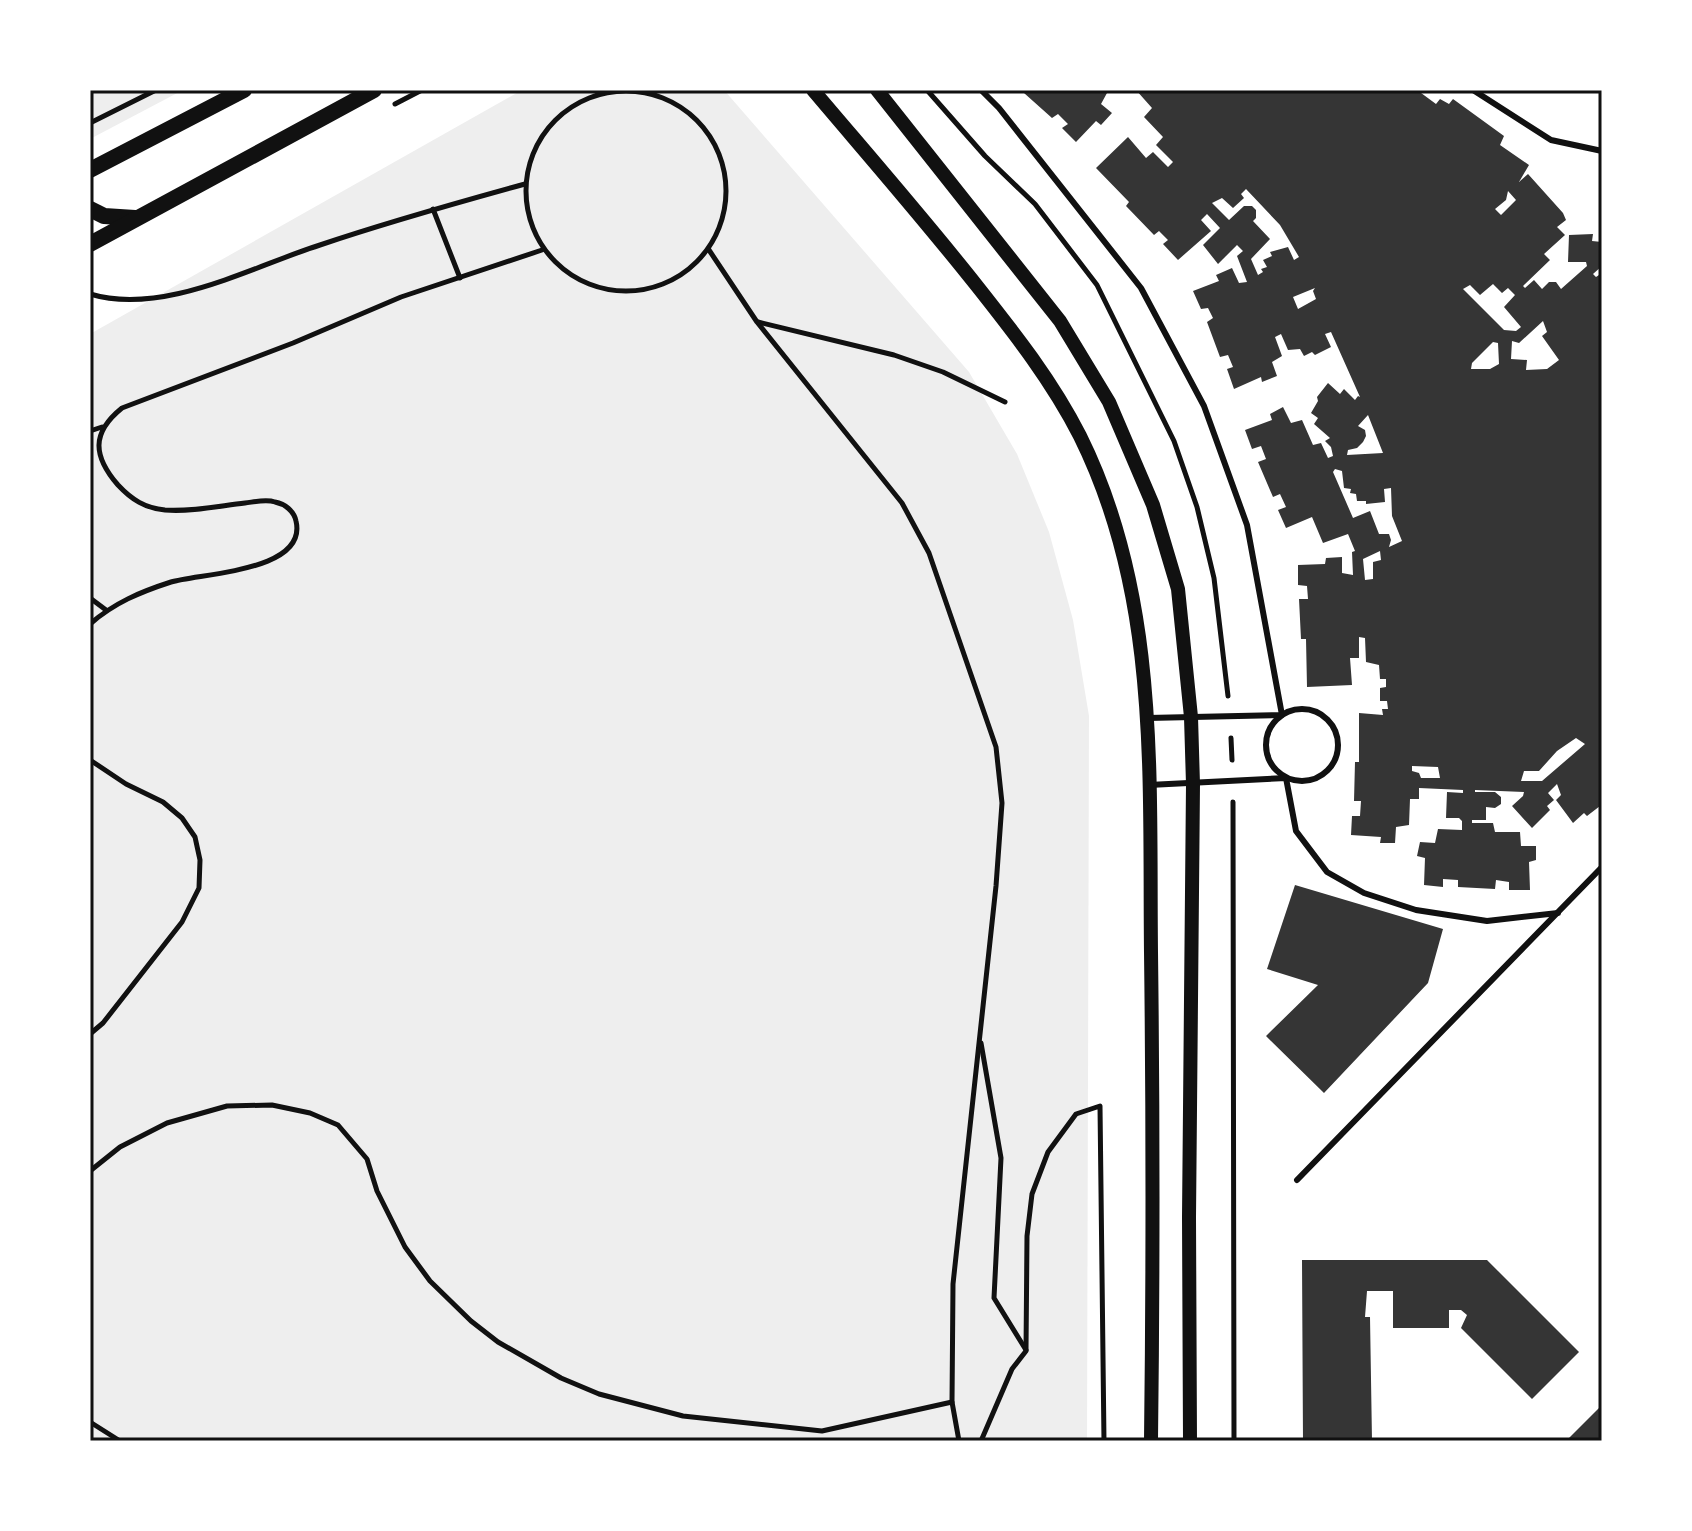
<svg xmlns="http://www.w3.org/2000/svg" width="1692" height="1531" font-family="'Times New Roman',serif">
<rect width="100%" height="100%" fill="#fff"/>
<!-- green -->
<g fill="#eee">
<path d="M90,90h93l-93,49z"/>
<path d="M522,90h202l245,282 48,82 32,78 24,88 16,96 -2,725h-997v-1107z"/>
</g>
<!-- building -->
<g fill="#353535" fill-rule="evenodd">
<path d="M1027,90h77l3,3 -6,11 11,9 -11,12 -5,-4 -20,21 -14,-14 6,-4 -10,-10 -6,4 -28,-25z"/>
<path d="M1136,90h281l19,14 4,-5 9,5 4,-5 51,37 -4,9 29,20 -10,17 9,-8 35,39 3,7 -9,7 8,8 -21,19 6,6 -27,26 2,2 9,-8 8,9 7,-7h7l5,7 26,-23 -1,-4h-18l1,-27 24,-1 -1,7 10,1v24l-9,8 3,3 3,-2 3,2v531l-2,-2 -13,10 -3,-3 -11,10 -17,-23 5,-5 -4,-11 -9,9 6,7 -7,6 3,4 -18,18 -20,-22 11,-10 1,-4 -49,-2v2h20l6,5v7l-6,4 -9,-1v13h-14v3h21l2,9h25l1,14h15v14l-7,2 1,28h-21v-8l-13,-2 -1,9 -37,-2v-7l-15,-1v8l-19,-2 1,-27 -8,-2 3,-14 15,1 3,-14 24,1v-9l-3,-3h-13l1,-26 16,1v-3l-44,-2v11h-9l-1,26 -13,2 -1,16h-15l1,-6 -30,-2 1,-19h8l1,-15h-7l1,-39h4v-49l24,2 -1,-6h6l-1,-8h-7v-13l6,-1v-8h-6l-1,-14 -13,-3 -1,-24 -6,-1v21h-9l2,27 -45,2 -1,-48h-5l-2,-40h9l-1,-13 -9,-1v-20l27,-1 1,-6 16,-1v16l11,2 -1,-23 3,-1 -7,-17 -25,9 -11,-26 -26,11 -8,-18 8,-3 -6,-13 -7,3 -15,-35 8,-3 -5,-13 -9,3 -7,-19 27,-10 -2,-6 13,-7 8,16 11,-3 11,25 8,-2 7,15 5,-2 -2,-9 -6,-6 5,-3 -16,-14 4,-6 -7,-5 7,-12 -1,-4 11,-14 12,11 4,-5 11,11 3,-4 2,1 -29,-65 -6,2 6,13 -16,8 -3,-3 -8,4 -4,-7 -12,1 -7,-16 -6,3 7,19 -10,6 5,14 -15,6 -1,-5 -27,12 -7,-20 6,-2 -5,-12 -8,2 -13,-35 6,-4 -5,-10 -7,1 -8,-18 26,-10 -3,-6 16,-7 7,15 8,-1 -10,-26 6,-5 -6,-6 -19,19 -15,-19 17,-17 -13,-14 -6,6 10,11 -33,29 -15,-16 5,-4 -9,-9 -5,4 -28,-29 3,-4 -33,-34 32,-31 18,21 7,-6 15,15 5,-5 -17,-17 7,-8 -19,-20 8,-9zM1246,189l34,36 19,32 -5,3 -6,-13 -18,5 2,4 -9,4 4,7 -6,2 2,3 -5,3 -7,-16 19,-20 -17,-18 3,-3v-8l-4,-4h-8l-15,14 -17,-17 10,-5 11,10 11,-10 -3,-4zM1508,191l8,9 -15,15 -6,-6 11,-9zM1493,284l9,9 6,-5 7,7 -11,12 17,20 -5,4 -12,-1 -41,-41 7,-4 10,10zM1315,288l-2,3 3,8 -18,10 -5,-12zM1543,321l4,11 -5,4 17,24 -12,9 -21,1 1,-10 -16,-1 1,-18 7,2zM1493,342l5,1 1,21 -9,5h-19l1,-6zM1368,415l15,38 -36,2 1,-5 9,-2 6,-6 3,-6 -1,-6 -7,-4zM1335,469l7,2 2,17 7,1 -1,4 6,1 1,7h9v3l19,-2 -1,-13 7,-1 1,28 10,25 -13,6 2,-7 -2,-6h-10l-9,-23 -17,7 -20,-46zM1380,551l1,9 -8,2v17l-8,1 -2,-21zM1576,738l9,6 -43,37h-21l3,-10h15l18,-20zM1412,766l26,1 2,11h-19l-2,-5 -7,-2z"/>
<path d="M1295,885l148,44 -15,54 -104,110 -58,-57 52,-51 -51,-16z"/>
<path d="M1302,1260h185l92,92 -47,47 -71,-71 6,-13 -6,-5h-12v18h-56v-37h-26l-2,26h5l2,124h-69z"/>
<path d="M1602,1405v36h-36z"/>
</g>
<g fill="none" stroke-linecap="round" stroke-linejoin="round">
<!-- path -->
<g stroke="#111" stroke-width="5">
<path d="M927,90l58,66 50,48 62,81 77,156 23,66 17,71 14,118"/>
<circle cx="626" cy="191" r="100"/>
<path d="M395,104l27,-14"/>
<path d="M90,123l66,-33"/>
<path d="M433,209l27,69"/>
<path d="M709,250l48,72 145,181 27,50 67,194 6,56 -6,83 -43,398 -1,118 7,39"/>
<path d="M90,294c73,22 161,-27 230,-49 68,-23 136,-42 205,-61"/>
<path d="M758,322l136,33 49,17 62,30"/>
<path d="M90,431l12,-4"/>
<path d="M90,598l16,12"/>
<path d="M90,624c24,-21 50,-32 81,-42 29,-9 137,-10 125,-61 -2,-10 -11,-17 -21,-19 -9,-3 -21,0 -30,1 -26,3 -54,9 -80,7 -20,-2 -33,-10 -47,-25 -25,-29 -27,-52 4,-77l171,-65 108,-46 141,-47"/>
<path d="M1231,738l1,22"/>
<path d="M90,760l36,24 37,18 19,16 13,19 5,23 -1,28 -17,34 -79,101 -13,11"/>
<path d="M1233,802l1,639"/>
<path d="M981,1043l20,115 -7,140 32,52"/>
<path d="M90,1171l30,-24 47,-24 60,-17 45,-1 38,8 28,12 29,34 10,32 28,56 25,34 41,40 27,21 63,36 38,16 84,22 139,15 130,-29"/>
<path d="M90,1422l30,19"/>
<path d="M981,1441l31,-72 14,-18 1,-115 5,-42 16,-42 28,-38 24,-8 4,335"/>
</g>
<!-- service -->
<g stroke="#111" stroke-width="6">
<path d="M981,90l18,18 142,180 63,118 43,119 35,190 -134,3"/>
<path d="M1473,90l78,50 51,11"/>
<circle cx="1302" cy="745" r="36"/>
<path d="M1149,785l137,-7 10,53 31,41 37,21 52,17 71,11 71,-8"/>
<path d="M1297,1180l305,-313"/>
</g>
<!-- tertiary -->
<g stroke="#111" stroke-width="14">
<path d="M813,90c55,65 111,129 164,196 38,48 75,95 103,150 80,161 69,341 71,516 2,163 2,326 0,489"/>
<path d="M877,90l183,231 49,81 44,103 25,84 13,128 2,67 -4,433 1,224"/>
</g>
<!-- secondary -->
<g stroke="#111" stroke-width="16">
<path d="M90,170l154,-80"/>
<path d="M90,209l14,7 31,2"/>
<path d="M90,244l284,-154"/>
</g>
</g>
<!-- border -->
<rect width="1692" height="1531" fill="none" stroke="#ffffff" stroke-width="184"/>
<rect x="92" y="92" width="1508" height="1347" fill="none" stroke="#111" stroke-width="3"/>
</svg>
